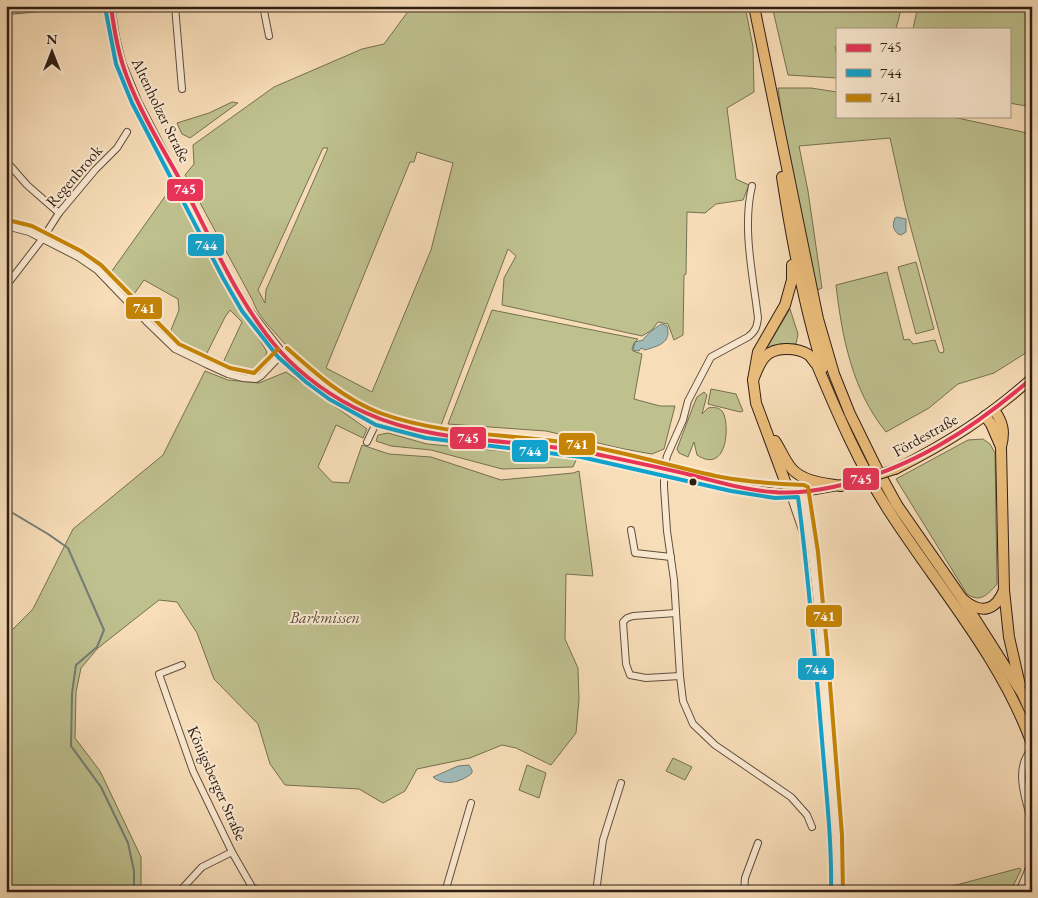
<svg xmlns="http://www.w3.org/2000/svg" width="1038" height="898" font-family="'EB Garamond',serif">
<rect width="100%" height="100%" fill="#f7ddb8"/>
<filter id="stains"><feTurbulence type="fractalNoise" baseFrequency=".004" numOctaves="4"/><feColorMatrix values="0 0 0 0 .2 0 0 0 0 .09 0 0 0 0 .02 0 0 0 .5 -.17"/></filter>
<radialGradient id="worn" r=".72"><stop offset=".6" stop-color="#630" stop-opacity="0"/><stop offset="1" stop-color="#630" stop-opacity=".3"/></radialGradient>
<!-- green -->
<g fill="#bec08e" stroke="#766f51" fill-rule="evenodd">
<path d="M412,6h333l8,41 1,45 -27,16 9,71 13,6 -6,15 -27,4 -11,9 -18,-1 -1,62 -2,1 -1,60 -9,5 -6,-16 -10,-2 -6,8 -10,6 -140,-31 2,-27 12,-22 -8,-7 -68,179c-22,-5 -45,-9 -66,-19 -37,-16 -71,-44 -97,-74 -9,-10 -20,-21 -24,-34l-68,-126 9,-11 -1,-19 81,-58 88,-38 22,-5zM323,148h5l-62,142 -1,13 -7,-13zM417,152l36,11 -22,87 -59,142 -46,-24 84,-206h4z"/>
<path d="M772,6h130l-6,23h-59v19l-2,-2 1,7 1,-2v27l-49,-3z"/>
<path d="M918,6h114v101l-23,-4v-74h-96z"/>
<path d="M778,88h33l26,4v24h111l84,18v215l-38,24 -36,11 -29,24 -43,24c-34,-42 -44,-95 -50,-147l51,-13 17,68 5,-1 4,5 22,-4 4,12 4,1 1,-3 -38,-140 -16,-72 -91,8 9,45 14,97 -7,3 -29,-145z"/>
<path d="M232,102l6,1 -48,35 -8,-4 -5,-11 32,-10z"/>
<path d="M171,188l96,164c-2,6 -5,13 -9,18 -7,10 -28,0 -37,-3l21,-45 -12,-12 -5,7 -20,40 -18,-8 -18,-14 10,-25 -1,-11 -34,-19 -12,17 -23,-22z"/>
<path d="M916,262l18,67 -18,5 -18,-67z"/>
<path d="M790,309l8,25 -2,10h-16l-15,7z"/>
<path d="M492,310l146,29 -4,4 -2,6 1,2 9,3 -8,45 26,7h15l-11,43 -12,5 -28,-5 -78,-18 -98,-7z"/>
<path d="M205,371l23,9 31,3 27,-11 81,57 -4,9 -27,-13 -18,42 14,15 17,1 13,-38 27,9 42,3 70,23 72,-7 6,-2 14,105 -27,-2 -1,65 13,29 1,32 -3,33 -25,32 -35,-17 -14,-3 -32,13 -53,11 -12,22 -22,12 -24,-14 -74,-4 -15,-21 -12,-40 -44,-45 -17,-46 -20,-31 -18,-2 -61,48 -17,20 -5,24 -1,46 25,33 41,86v35h-135v-256l27,-27 40,-80 90,-74z"/>
<path d="M711,389l25,5 7,17 -3,1 -32,-8z"/>
<path d="M704,392l3,3 -5,19 6,-6c5,-1 10,-1 14,3 8,9 7,65 -25,44l-3,-13 -6,15 -9,-4 -2,-4 17,-45 3,-7z"/>
<path d="M388,433l39,11 150,14 -4,9 -71,2 -71,-19 -40,-4 -15,-5 2,-6z"/>
<path d="M983,439l7,5 5,9 2,131c-10,11 -16,19 -30,10l-71,-115 72,-39z"/>
<path d="M673,758l19,9 -7,13 -19,-9z"/>
<path d="M527,765l19,8 -7,25 -20,-8z"/>
<path d="M1020,868l1,2 -11,22h-80z"/>
</g>
<!-- water -->
<g fill="#a0bab8" stroke="#737c76">
<path d="M897,217l9,2v13l-5,3 -3,-1c-5,-5 -6,-9 -3,-16z"/>
<path d="M662,324l5,2c5,17 -9,20 -22,24l-4,-2 -2,3 -6,-1 2,-8 8,-2c2,-4 15,-15 19,-16z"/>
<path d="M469,765l3,5v3c-10,9 -28,14 -39,4l25,-11z"/>
</g>
<g fill="none" stroke-linecap="round" stroke-linejoin="round">
<!-- stream -->
<path stroke="#737c76" stroke-width="2" d="M6,509l42,25 20,14 36,82 -7,17 -21,18 -4,28 -1,53 30,41 27,56 6,28v21"/>
<!-- minor casing -->
<g stroke="#614e3d" stroke-width="8">
<g id="minor">
<path d="M111,6l5,31 6,25 16,39 90,174 19,32 36,46 27,24 23,17 21,13 24,12 50,13 154,19 150,34 43,7h14l15,44 6,10"/>
<path d="M175,6l7,83"/>
<path d="M263,6l6,30"/>
<path d="M6,11l59,-5"/>
<path d="M6,161l21,24 32,28"/>
<path d="M752,186c-10,42 1,89 6,132 -1,8 -2,13 -10,19l-37,20 -23,44 -5,19 -16,36 -3,13v18l3,44 7,49 6,96 3,25 10,23 22,21 76,52 16,18 5,12"/>
<path d="M6,226l23,6 49,25 19,13 49,51 29,28 31,15 22,10 15,4 13,1 5,-3 22,-23"/>
<path d="M6,286l37,-48 16,-25 36,-43 22,-22 10,-16"/>
<path d="M367,442l11,-23"/>
<path d="M803,491c13,83 19,166 25,249 4,50 11,102 9,152"/>
<path d="M631,530l4,23 36,4"/>
<path d="M676,613l-43,3 -6,2 -4,4 3,42 4,11 16,3 34,-2"/>
<path d="M182,665l-23,9 34,97 39,81 20,35 8,5"/>
<path d="M1032,749c-19,19 -6,52 0,74"/>
<path d="M179,892l23,-25 30,-15"/>
<path d="M445,892l26,-89"/>
<path d="M596,892l7,-52 18,-57"/>
<path d="M744,892l1,-14 13,-35"/>
<path d="M1019,892l13,-31"/>
</g>
</g>
<!-- major casing -->
<g stroke="#2f1e14" stroke-width="11">
<g id="major">
<path d="M896,469c51,-26 93,-52 136,-91"/>
<path d="M789,492l17,-1 46,-8"/>
</g>
</g>
<!-- highway casing -->
<g stroke="#2f1e14" stroke-width="12">
<g id="highway">
<path d="M754,6l64,313 16,55 16,40 26,53 21,38 64,92 61,96 10,22"/>
<path d="M782,177c10,65 22,129 41,191"/>
<path d="M753,380c3,-7 6,-16 11,-22 9,-12 33,-11 45,-3 3,3 5,7 8,10 21,50 43,101 72,146 49,76 112,147 143,233"/>
<path d="M994,410c9,12 11,22 7,37l3,143 5,47 11,48"/>
<path d="M985,416l6,8 10,23"/>
<path d="M775,441c6,9 10,20 17,28 12,13 32,14 49,17"/>
<path d="M789,492l-33,-89 -3,-23 5,-28 27,-47 7,-25v-15"/>
<path d="M964,600c18,15 32,10 40,-10"/>
</g>
</g>
<!-- minor -->
<use href="#minor" stroke="#fae9d1" stroke-width="6"/>
<!-- major -->
<use href="#major" stroke="#ecbe7c" stroke-width="9"/>
<!-- highway -->
<use href="#highway" stroke="#ecbe7c" stroke-width="10"/>
<!-- major-bridge casing -->
<g stroke="#2f1e14" stroke-width="11" stroke-linecap="butt">
<path id="major-bridge" d="M852,483l44,-14"/>
</g>
<!-- major-bridge -->
<use href="#major-bridge" stroke="#ecbe7c" stroke-width="9"/>
<!-- bus-1 casing -->
<g stroke="#fae9d1" stroke-width="8">
<path id="bus-1" d="M111,6c3,24 7,48 16,71 15,39 38,75 58,112 29,55 53,114 94,161 23,26 55,49 87,63 70,32 151,25 225,40 33,7 67,14 100,22 27,7 54,15 82,17 20,2 41,-1 60,-5 77,-17 140,-58 199,-109"/>
</g>
<!-- bus-2 casing -->
<g stroke="#fae9d1" stroke-width="8">
<path id="bus-2" d="M105,7l11,57 16,39 91,175 19,33 36,46 28,25 23,17 47,26 50,13 155,19 150,34 44,7 23,-1c11,81 17,162 24,243 4,51 10,101 9,152"/>
</g>
<!-- bus-3 casing -->
<g stroke="#fae9d1" stroke-width="8">
<g id="bus-3">
<path d="M8,220l24,6 49,25 20,14 78,79 51,24 24,5 24,-24"/>
<path d="M287,348c28,25 57,51 93,65 63,23 132,21 197,31 49,8 96,23 144,33 28,5 55,7 83,8l4,2 10,65 9,94 15,189 1,57"/>
</g>
</g>
<!-- bus-1 -->
<use href="#bus-1" stroke="#e83458" stroke-width="4"/>
<!-- bus-2 -->
<use href="#bus-2" stroke="#10a3ce" stroke-width="4"/>
<!-- bus-3 -->
<use href="#bus-3" stroke="#c58405" stroke-width="4"/>
</g>
<!-- markers -->
<circle fill="#2f1e14" stroke="#fae9d1" stroke-width="2" cx="693" cy="482" r="4.5"/>
<g text-anchor="middle" dominant-baseline="central" stroke-width="4" stroke-linejoin="round" paint-order="stroke">
<!-- street labels -->
<g font-size="16" fill="#2f1e14" stroke="#fae9d1">
<text transform="translate(161 110) rotate(64)">Altenholzer Straße</text>
<text transform="translate(74 176) rotate(-49)">Regenbrook</text>
<text transform="translate(925 435) rotate(-29)">Fördestraße</text>
<text transform="translate(217 783) rotate(66)">Königsberger Straße</text>
</g>
<!-- park labels -->
<g font-size="16" font-style="italic" fill="#5a4f39" stroke="#fae9d1">
<text x="325" y="617">Barkmissen</text>
</g>
</g>
<g stroke="#fae9d1" stroke-width="2">
<rect x="166" y="178" width="38" height="24" rx="5" fill="#e83458"/>
<rect x="187" y="233" width="38" height="24" rx="5" fill="#10a3ce"/>
<rect x="125" y="296" width="38" height="24" rx="5" fill="#c58405"/>
<rect x="449" y="426" width="38" height="24" rx="5" fill="#e83458"/>
<rect x="558" y="432" width="38" height="24" rx="5" fill="#c58405"/>
<rect x="511" y="439" width="38" height="24" rx="5" fill="#10a3ce"/>
<rect x="842" y="467" width="38" height="24" rx="5" fill="#e83458"/>
<rect x="805" y="604" width="38" height="24" rx="5" fill="#c58405"/>
<rect x="797" y="657" width="38" height="24" rx="5" fill="#10a3ce"/>
</g>
<g font-size="14" text-anchor="middle" font-weight="bold" fill="#fff">
<text x="185" y="194">745</text>
<text x="206" y="250">744</text>
<text x="144" y="313">741</text>
<text x="468" y="443">745</text>
<text x="577" y="449">741</text>
<text x="530" y="456">744</text>
<text x="861" y="484">745</text>
<text x="824" y="621">741</text>
<text x="816" y="674">744</text>
</g>
<!-- margin -->
<rect width="1038" height="898" fill="none" stroke="#f7ddb8" stroke-width="25"/>
<rect x="8" y="8" width="1023" height="883" fill="none" stroke="#2f1e14" stroke-width="2.5"/>
<rect x="12" y="12" width="1013" height="873" fill="none" stroke="#2f1e14"/>
<!-- legend -->
<rect x="836" y="28" width="175" height="90" fill="#fae9d1" stroke="#a99885"/>
<rect x="846" y="44" width="25" height="8" fill="#e83458" stroke="#a99885"/>
<text x="880" y="52" font-size="15" fill="#2f1e14">745</text>
<rect x="846" y="69" width="25" height="8" fill="#10a3ce" stroke="#a99885"/>
<text x="880" y="78" font-size="15" fill="#2f1e14">744</text>
<rect x="846" y="94" width="25" height="8" fill="#c58405" stroke="#a99885"/>
<text x="880" y="102" font-size="15" fill="#2f1e14">741</text>
<!-- north arrow -->
<g transform="translate(52 52)" stroke="#fae9d1" stroke-width="4" paint-order="stroke">
<path d="M0-4L9 19L0 12L-9 19Z" fill="#2f1e14"/>
<text y="-8" font-size="14" font-weight="bold" text-anchor="middle" fill="#2f1e14">N</text>
</g>
<rect width="100%" height="100%" filter="url(#stains)"/>
<rect width="100%" height="100%" fill="url(#worn)"/>
</svg>
